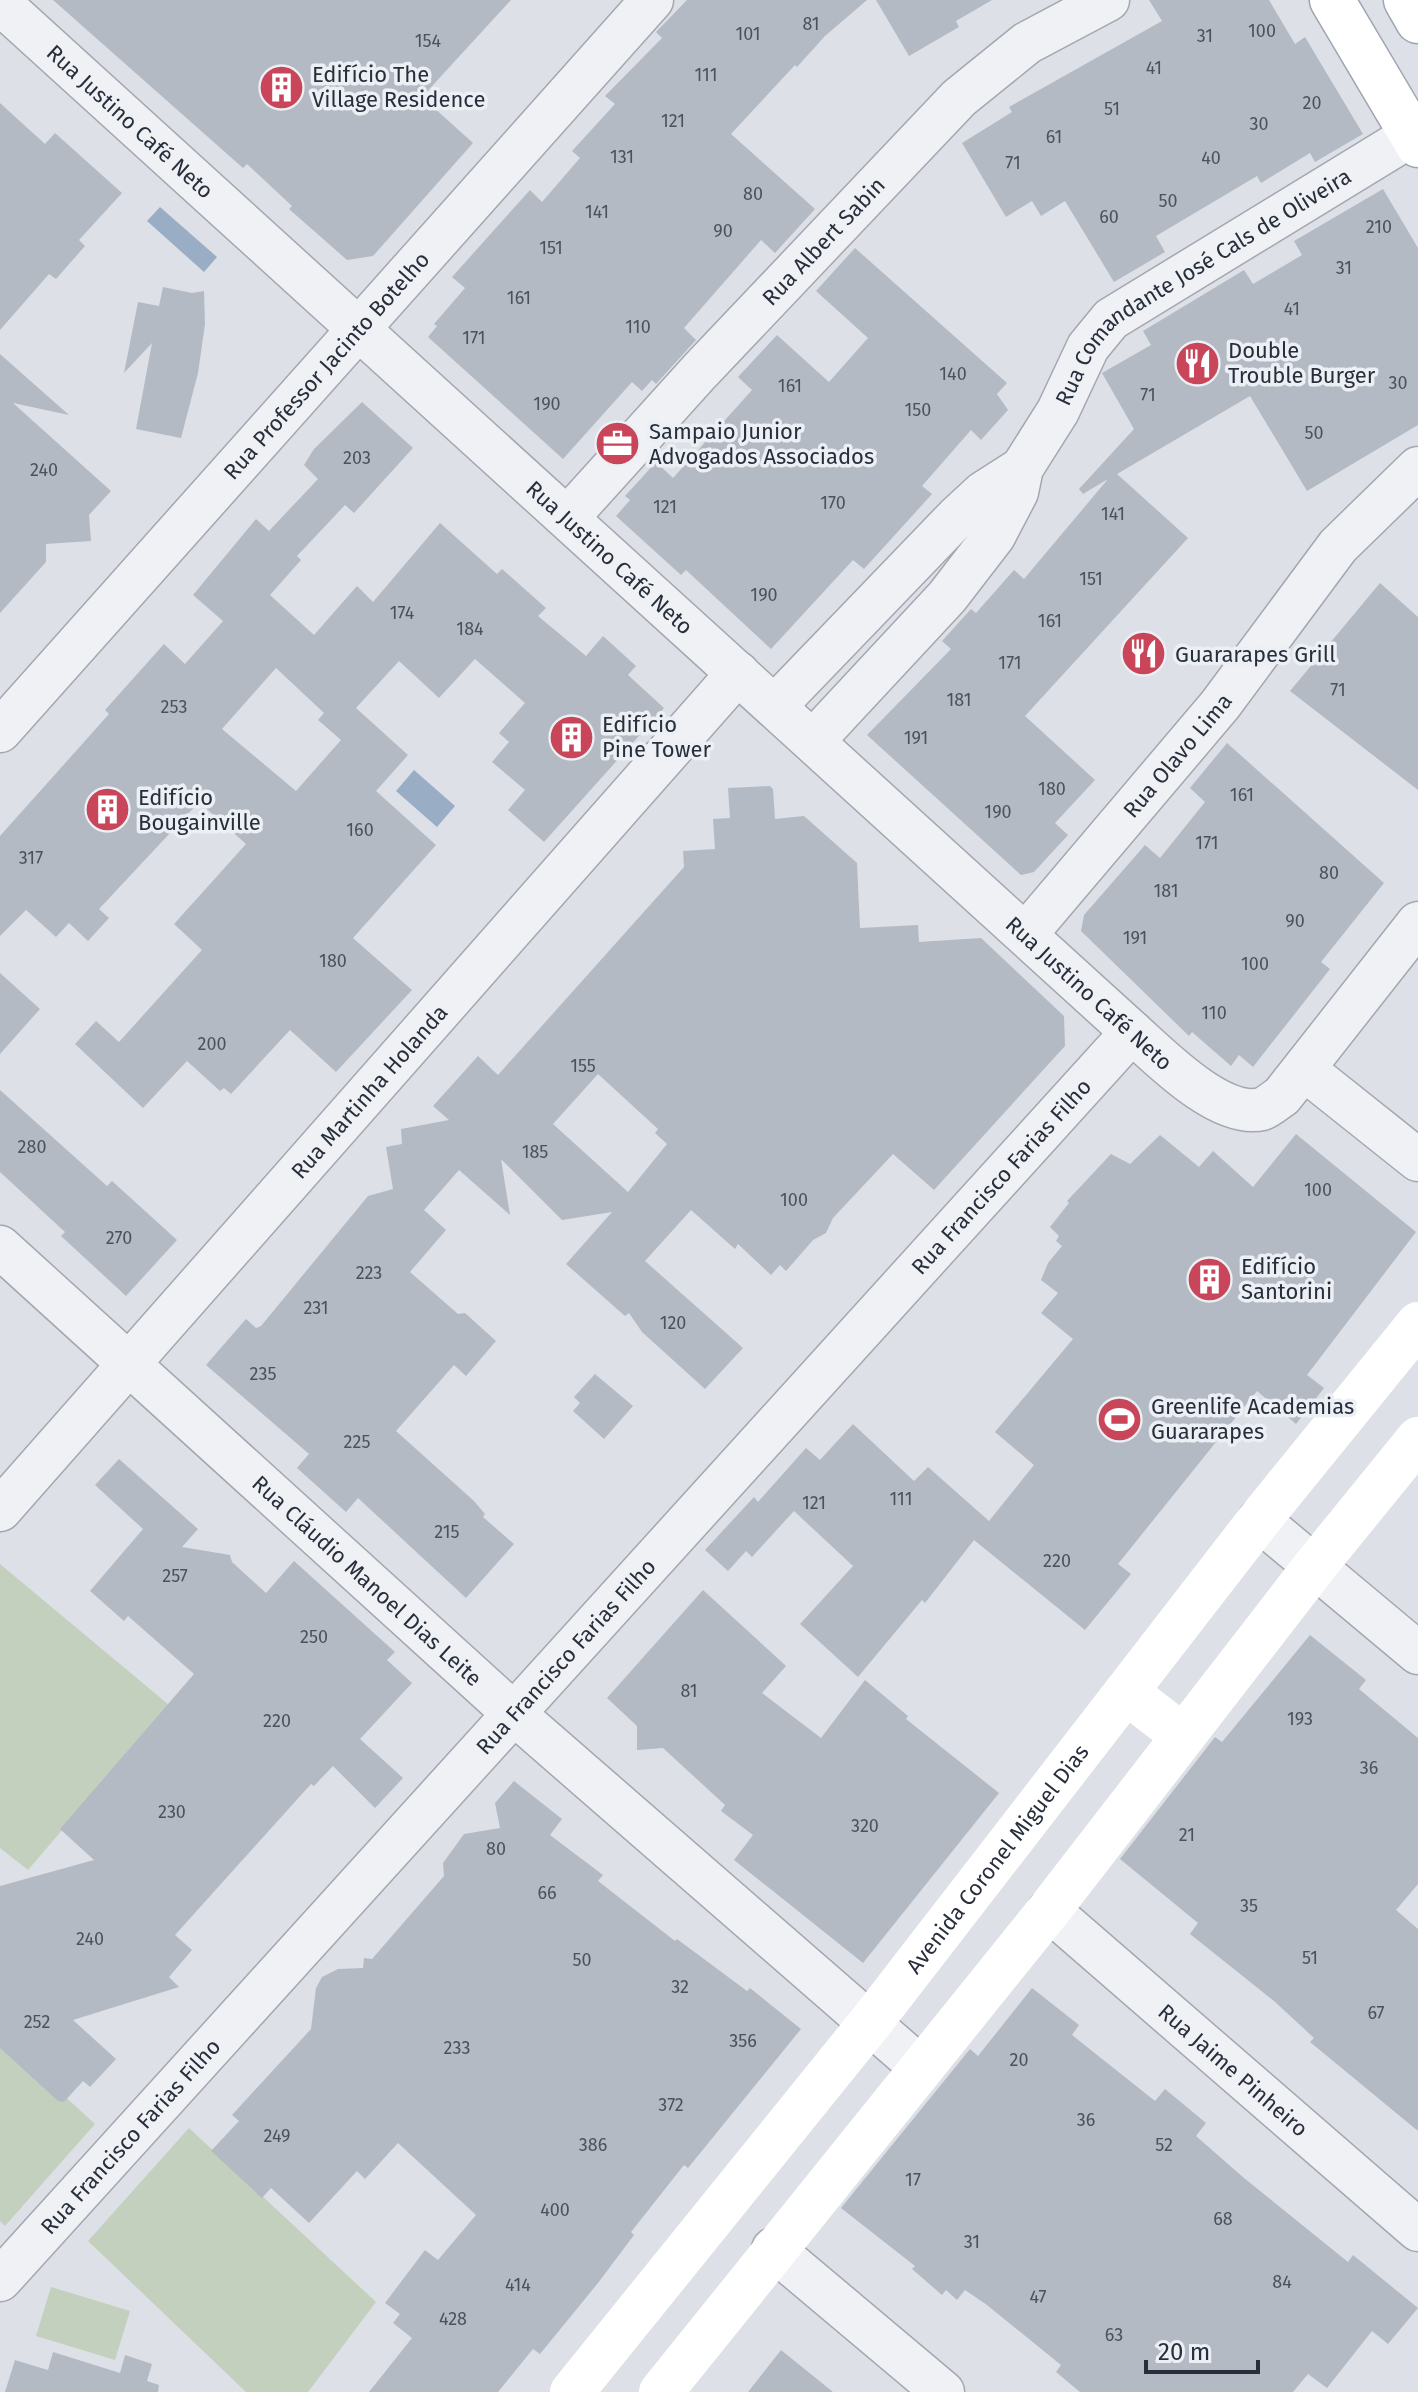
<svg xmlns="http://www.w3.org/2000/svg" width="1418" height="2392" viewBox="0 0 1418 2392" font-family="'Fira Sans',sans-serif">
<rect width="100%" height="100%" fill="#dde0e6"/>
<path fill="#c3d0be" d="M0 1564 169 1705 28 1870 0 1848Z
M0 2037 95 2124 5 2226 0 2221Z
M189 2128 376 2302 308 2392H246L88 2241Z
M51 2287 130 2311 115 2360 36 2336Z"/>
<path fill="#99aec5" d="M160 207 217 257 204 272 147 221Z
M414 770 455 806 437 827 396 791Z"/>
<path fill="#b4bac3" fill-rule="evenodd" d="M53 0H511L422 97 473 143 373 256 347 260 289 209 292 206 247 164 243 168Z
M687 0H867L825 36 797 67 795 65 731 134 815 209 775 253 761 240 684 328 696 340 656 384 652 380 642 391 632 382 563 459 428 337 437 326 434 324 465 288 452 277 530 190 542 202 580 158 572 151 615 104 605 96 662 38 656 32Z
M876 0H992L956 21 959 27 909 56Z
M1149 0H1269L1295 44 1305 37 1363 134 1315 162 1310 153 1261 183 1257 176 1156 236 1165 252 1114 282 1065 201 1041 216 1032 201 1006 217 962 143 1012 112 1009 107 1162 21Z
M0 103 45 144 55 133 122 193 79 240 85 246 56 279 49 274 0 330Z
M1383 189 1418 248V425L1307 491 1250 396 1117 474 1188 538 1025 716 1095 780 1055 823 1068 835 1034 872 1021 875 867 735 951 649 942 641 971 609 976 613 1014 570 1024 579 1108 479 1083 494 1079 489 1134 429 1102 373 1151 345 1143 331 1244 270 1253 284 1302 255 1294 241Z
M855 248 1007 383 997 394 1008 410 981 440 971 430 922 486 932 494 864 569 853 560 771 649 686 570 681 575 616 516 630 500 625 496 656 462 673 478 752 390 738 377 777 335 829 382 868 338 816 291Z
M163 287 192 293 204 291 205 324 198 373 181 438 136 429 152 343 124 373 138 302 159 306Z
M0 354 69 415 13 403 111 491 89 515 91 541 46 544V562L0 613Z
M362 402 413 448 354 513 345 505 297 556 301 560 270 595 314 635 357 586 373 602 440 523 497 574 502 569 546 608 538 616 586 656 603 636 636 666 628 675 664 708 544 842 508 810 525 790 492 762 509 742 499 733 525 703 475 659 439 698 399 661 356 708 408 755 376 791 436 845 353 938 412 990 336 1072 290 1030 231 1094 224 1088 220 1091 187 1061 143 1108 75 1044 96 1021 119 1042 202 950 174 924 246 844 199 802 99 909 109 918 88 941 69 923 56 937 26 910 0 936V836L109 714 105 710 164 644 185 664 223 621 193 595 256 519 269 531 318 479 304 465 314 449ZM276 668 324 713 318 720 341 740 296 791 222 729Z
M1380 583 1418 617V790L1290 691Z
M1227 743 1384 883 1321 962 1330 969 1253 1067 1239 1055 1231 1066 1192 1032 1189 1036 1081 931 1084 915 1145 845 1160 858 1205 802 1190 788Z
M770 786 773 789 775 819 804 816 857 863 860 928 918 925 919 942 981 938 1064 1016 1065 1046 934 1190 893 1154 833 1218 826 1233 813 1240 786 1271 780 1265 771 1275 738 1244 735 1249 691 1210 645 1261 743 1348 705 1389 642 1332 629 1313 625 1316 566 1264 612 1212 562 1220 501 1159 510 1215 459 1170 424 1210 446 1230 410 1272 458 1314 465 1313 496 1341 466 1376 454 1365 396 1431 474 1501 485 1514 483 1517 514 1544 466 1598 358 1498 346 1512 297 1468 309 1454 206 1365 246 1319 256 1328 261 1326 368 1196 393 1189 386 1147 402 1144 401 1129 449 1120 433 1106 478 1056 498 1075 684 867 683 851 715 849 713 819 730 818 728 788ZM598 1074 658 1129 655 1133 667 1144 628 1192 553 1124Z
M0 973 40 1009 0 1054Z
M0 1090 107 1186 112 1181 177 1240 126 1296 61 1236 65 1232 0 1172Z
M1296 1134 1416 1232 1307 1375 1324 1388 1296 1424 1257 1391 1118 1564 1131 1574 1085 1630 974 1540 925 1603 922 1600 858 1677 800 1624 853 1566 794 1511 752 1557 746 1551 728 1571 705 1550 754 1497 758 1502 806 1448 820 1460 853 1424 914 1481 928 1467 989 1521 1034 1465 995 1432 1073 1339 1041 1313 1058 1293 1041 1280 1048 1263 1062 1246 1056 1241 1059 1236 1050 1227 1069 1203 1067 1201 1111 1154 1130 1164 1160 1135 1199 1167 1213 1151 1253 1187Z
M595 1374 633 1406 604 1439 573 1411 580 1403 574 1397Z
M119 1459 198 1529 182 1547 230 1555 232 1562 266 1593 294 1561 395 1652 387 1660 412 1683 360 1739 403 1778 375 1808 333 1766 314 1786 311 1784 175 1935 192 1950 169 1977 179 1987 73 2020 116 2059 90 2087 83 2081 64 2102 58 2101 0 2048V1886L94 1860 60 1829 194 1674 128 1616 124 1621 90 1591 143 1529 95 1485Z
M703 1590 786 1666 762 1693 821 1738 865 1680 908 1716 906 1719 999 1793 863 1963 734 1860 753 1835 721 1811 725 1805 663 1748 637 1750V1726L607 1698Z
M1310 1635 1366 1680 1359 1689 1418 1738V1884L1396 1910 1418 1929V2131L1310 2042 1314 2038 1274 2001 1190 1934 1198 1923 1120 1859 1215 1737 1222 1742Z
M514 1781 562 1819 550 1835 603 1875 598 1881 675 1941 677 1939 747 1991 750 1988 801 2029 688 2168 684 2165 631 2232 634 2235 598 2283 540 2354 533 2349 498 2392H369L412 2338 393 2323 400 2314 385 2303 425 2250 438 2260 476 2215 398 2143 365 2179 357 2171 309 2223 271 2188 262 2198 211 2151 239 2121 232 2115 311 2029 316 1988 322 1977 338 1969 363 1968 364 1958 372 1959 444 1876 443 1863 464 1834 500 1828 495 1803Z
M1032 1988 1079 2025 1072 2035 1155 2101 1165 2089 1206 2123 1196 2136 1244 2178 1348 2262 1353 2255 1418 2308 1388 2344 1372 2331 1327 2388 1308 2374 1293 2392H1080L1056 2372 1061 2365 987 2305 965 2290 957 2300 946 2290 942 2295 912 2269 915 2266 841 2208 970 2049 978 2056Z
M781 2350 833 2392H748Z
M53 2352 120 2373 125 2355 152 2364 147 2381 159 2385 158 2392H5L15 2360 48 2370Z"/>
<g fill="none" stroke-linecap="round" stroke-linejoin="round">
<defs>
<g id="street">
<path id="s1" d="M0 3 1132 1032C1160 1057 1220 1119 1262 1109 1268 1107 1276 1100 1282 1096L1418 923"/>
<path id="s2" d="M568 517 700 371 959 98 1027 43 1108 0"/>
<path d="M775 706 956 518 983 493 1022 468"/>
<path id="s3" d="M0 731 652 0"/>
<path id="s4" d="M813 741 947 597 994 536 1017 492 1022 468 1058 411 1088 347 1111 319 1412 135"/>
<path id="s5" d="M1026 934 1220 705 1338 546 1418 468"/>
<path d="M1305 1070 1418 1160"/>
<path id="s6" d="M0 1247 512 1712 920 2067"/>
<path id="s7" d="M0 1510 738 673"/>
<path d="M1259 1520 1418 1653"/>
<path id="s8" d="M1049 1910 1418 2230"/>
<path d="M773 2249 943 2392"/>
<path id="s9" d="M0 2280 1132 1032"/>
</g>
<path id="primary" d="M1332 0 1418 145
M1406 0 1418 21"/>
</defs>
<use href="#street" stroke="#a3a7b0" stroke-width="45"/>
<use href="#primary" stroke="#9da5b1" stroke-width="47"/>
<use href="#street" stroke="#eff1f5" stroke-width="42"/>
<g stroke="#fff" stroke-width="44">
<path d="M1126 1692 1182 1735"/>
<path id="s10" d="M572 2392 870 2023 1259 1520 1418 1324"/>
<path d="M661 2392 1049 1910 1315 1566 1418 1439"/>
</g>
<use href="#primary" stroke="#fff" stroke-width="44"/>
</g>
<defs>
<symbol id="building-disc" viewBox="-11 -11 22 22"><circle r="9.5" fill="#c8455a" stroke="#eceff4"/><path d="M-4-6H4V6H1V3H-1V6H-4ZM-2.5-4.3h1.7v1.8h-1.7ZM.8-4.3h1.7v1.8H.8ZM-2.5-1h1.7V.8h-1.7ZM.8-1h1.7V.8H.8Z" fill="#fff"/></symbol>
<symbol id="restaurant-disc" viewBox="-11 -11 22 22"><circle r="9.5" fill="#c8455a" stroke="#eceff4"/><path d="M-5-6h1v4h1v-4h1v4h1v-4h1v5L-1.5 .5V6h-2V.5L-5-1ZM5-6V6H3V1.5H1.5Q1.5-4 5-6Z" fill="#fff"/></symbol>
<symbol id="office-disc" viewBox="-11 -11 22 22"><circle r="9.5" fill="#c8455a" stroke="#eceff4"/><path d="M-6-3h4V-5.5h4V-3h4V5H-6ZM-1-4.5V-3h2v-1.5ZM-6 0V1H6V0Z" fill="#fff"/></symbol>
<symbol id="stadium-disc" viewBox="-11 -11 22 22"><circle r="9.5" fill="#c8455a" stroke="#eceff4"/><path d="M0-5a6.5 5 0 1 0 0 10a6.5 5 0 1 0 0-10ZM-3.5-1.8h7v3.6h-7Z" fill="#fff"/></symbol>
</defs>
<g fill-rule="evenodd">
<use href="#building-disc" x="256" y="62" width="51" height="51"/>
<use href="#restaurant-disc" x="1172" y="338" width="51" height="51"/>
<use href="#office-disc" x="592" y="418" width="51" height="51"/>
<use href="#restaurant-disc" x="1118" y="628" width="51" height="51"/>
<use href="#building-disc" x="546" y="712" width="51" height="51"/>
<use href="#building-disc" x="82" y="784" width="51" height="51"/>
<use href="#building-disc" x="1184" y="1254" width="51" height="51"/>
<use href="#stadium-disc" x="1094" y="1394" width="51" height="51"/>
</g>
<g text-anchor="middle" stroke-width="7" stroke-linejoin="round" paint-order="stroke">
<g font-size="18" fill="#4a525e">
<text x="811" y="30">81</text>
<text x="1262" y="37">100</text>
<text x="748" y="40">101</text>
<text x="1205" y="42">31</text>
<text x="428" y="47">154</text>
<text x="1154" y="74">41</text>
<text x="706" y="81">111</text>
<text x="1312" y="109">20</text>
<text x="1112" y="115">51</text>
<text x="673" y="127">121</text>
<text x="1259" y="130">30</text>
<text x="1054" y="143">61</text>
<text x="622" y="163">131</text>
<text x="1211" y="164">40</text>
<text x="1013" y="169">71</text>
<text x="753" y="200">80</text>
<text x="1168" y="207">50</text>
<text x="597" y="218">141</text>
<text x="1109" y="223">60</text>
<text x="1379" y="233">210</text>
<text x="723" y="237">90</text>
<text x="551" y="254">151</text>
<text x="1344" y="274">31</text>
<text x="519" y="304">161</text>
<text x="1292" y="315">41</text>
<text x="638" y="333">110</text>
<text x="474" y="344">171</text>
<text x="953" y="380">140</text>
<text x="1398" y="389">30</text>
<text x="790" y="392">161</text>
<text x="1148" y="401">71</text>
<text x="547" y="410">190</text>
<text x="918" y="416">150</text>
<text x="1314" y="439">50</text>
<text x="357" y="464">203</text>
<text x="44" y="476">240</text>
<text x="833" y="509">170</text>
<text x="665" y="513">121</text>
<text x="1113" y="520">141</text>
<text x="1091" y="585">151</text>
<text x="764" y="601">190</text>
<text x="402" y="619">174</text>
<text x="1050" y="627">161</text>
<text x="470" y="635">184</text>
<text x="1010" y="669">171</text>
<text x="1338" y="696">71</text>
<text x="959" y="706">181</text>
<text x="174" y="713">253</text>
<text x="916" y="744">191</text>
<text x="1052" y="795">180</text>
<text x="1242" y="801">161</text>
<text x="998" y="818">190</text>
<text x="360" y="836">160</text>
<text x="1207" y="849">171</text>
<text x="31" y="864">317</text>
<text x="1329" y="879">80</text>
<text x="1166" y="897">181</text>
<text x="1295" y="927">90</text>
<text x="1135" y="944">191</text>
<text x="333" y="967">180</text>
<text x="1255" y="970">100</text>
<text x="1214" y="1019">110</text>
<text x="212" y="1050">200</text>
<text x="583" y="1072">155</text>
<text x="32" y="1153">280</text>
<text x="535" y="1158">185</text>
<text x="1318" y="1196">100</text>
<text x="794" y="1206">100</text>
<text x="119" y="1244">270</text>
<text x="369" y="1279">223</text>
<text x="316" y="1314">231</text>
<text x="673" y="1329">120</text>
<text x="263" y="1380">235</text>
<text x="357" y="1448">225</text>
<text x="901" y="1505">111</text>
<text x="814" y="1509">121</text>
<text x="447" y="1538">215</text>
<text x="1057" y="1567">220</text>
<text x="175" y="1582">257</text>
<text x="314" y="1643">250</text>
<text x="689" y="1697">81</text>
<text x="1300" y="1725">193</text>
<text x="277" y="1727">220</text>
<text x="1369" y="1774">36</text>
<text x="172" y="1818">230</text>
<text x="865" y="1832">320</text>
<text x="1187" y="1841">21</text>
<text x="496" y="1855">80</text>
<text x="547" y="1899">66</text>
<text x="1249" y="1912">35</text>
<text x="90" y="1945">240</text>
<text x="1310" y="1964">51</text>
<text x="582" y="1966">50</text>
<text x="680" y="1993">32</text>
<text x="1376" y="2019">67</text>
<text x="37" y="2028">252</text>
<text x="743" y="2047">356</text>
<text x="457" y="2054">233</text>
<text x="1019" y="2066">20</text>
<text x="671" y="2111">372</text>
<text x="1086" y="2126">36</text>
<text x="277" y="2142">249</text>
<text x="593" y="2151">386</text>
<text x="1164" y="2151">52</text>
<text x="913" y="2186">17</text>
<text x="555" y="2216">400</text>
<text x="1223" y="2225">68</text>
<text x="972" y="2248">31</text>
<text x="1282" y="2288">84</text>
<text x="518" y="2291">414</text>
<text x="1038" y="2303">47</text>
<text x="453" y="2325">428</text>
<text x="1114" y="2341">63</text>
</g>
<g font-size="22" fill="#272f3c" stroke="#eceff4" text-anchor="start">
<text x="312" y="82">Edifício The<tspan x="312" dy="25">Village Residence</tspan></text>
<text x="1228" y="358">Double<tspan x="1228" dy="25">Trouble Burger</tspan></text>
<text x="649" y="439">Sampaio Junior<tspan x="649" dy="25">Advogados Associados</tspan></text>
<text x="1175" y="662">Guararapes Grill</text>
<text x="602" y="732">Edifício<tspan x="602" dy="25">Pine Tower</tspan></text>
<text x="138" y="805">Edifício<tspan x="138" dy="25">Bougainville</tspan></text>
<text x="1241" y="1274">Edifício<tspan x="1241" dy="25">Santorini</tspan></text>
<text x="1151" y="1414">Greenlife Academias<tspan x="1151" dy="25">Guararapes</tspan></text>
</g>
<g font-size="22" fill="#272f3c" stroke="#eceff4">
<text dy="8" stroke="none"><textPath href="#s1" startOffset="176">Rua Justino Café Neto</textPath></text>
<text dy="8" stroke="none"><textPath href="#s2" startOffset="376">Rua Albert Sabin</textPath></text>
<text dy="8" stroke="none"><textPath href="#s4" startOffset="612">Rua Comandante José Cals de Oliveira</textPath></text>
<text dy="8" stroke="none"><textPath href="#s3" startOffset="490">Rua Professor Jacinto Botelho</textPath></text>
<text dy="8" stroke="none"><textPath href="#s1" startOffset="824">Rua Justino Café Neto</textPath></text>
<text dy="8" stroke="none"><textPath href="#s5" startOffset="234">Rua Olavo Lima</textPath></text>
<text dy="8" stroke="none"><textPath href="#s1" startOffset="1472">Rua Justino Café Neto</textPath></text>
<text dy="8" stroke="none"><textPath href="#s7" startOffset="558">Rua Martinha Holanda</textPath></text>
<text dy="8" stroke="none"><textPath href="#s9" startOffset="1490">Rua Francisco Farias Filho</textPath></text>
<text dy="8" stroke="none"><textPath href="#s6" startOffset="496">Rua Cláudio Manoel Dias Leite</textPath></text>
<text dy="8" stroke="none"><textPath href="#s9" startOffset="842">Rua Francisco Farias Filho</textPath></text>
<text dy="8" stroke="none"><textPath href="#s10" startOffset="682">Avenida Coronel Miguel Dias</textPath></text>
<text dy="8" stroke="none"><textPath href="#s8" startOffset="244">Rua Jaime Pinheiro</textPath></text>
<text dy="8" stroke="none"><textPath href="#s9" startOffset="194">Rua Francisco Farias Filho</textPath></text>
</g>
</g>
<path d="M1146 2360v12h112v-12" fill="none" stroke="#272f3c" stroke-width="4"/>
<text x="1158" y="2360" font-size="24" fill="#272f3c" stroke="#eceff4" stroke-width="6" paint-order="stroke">20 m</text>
</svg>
